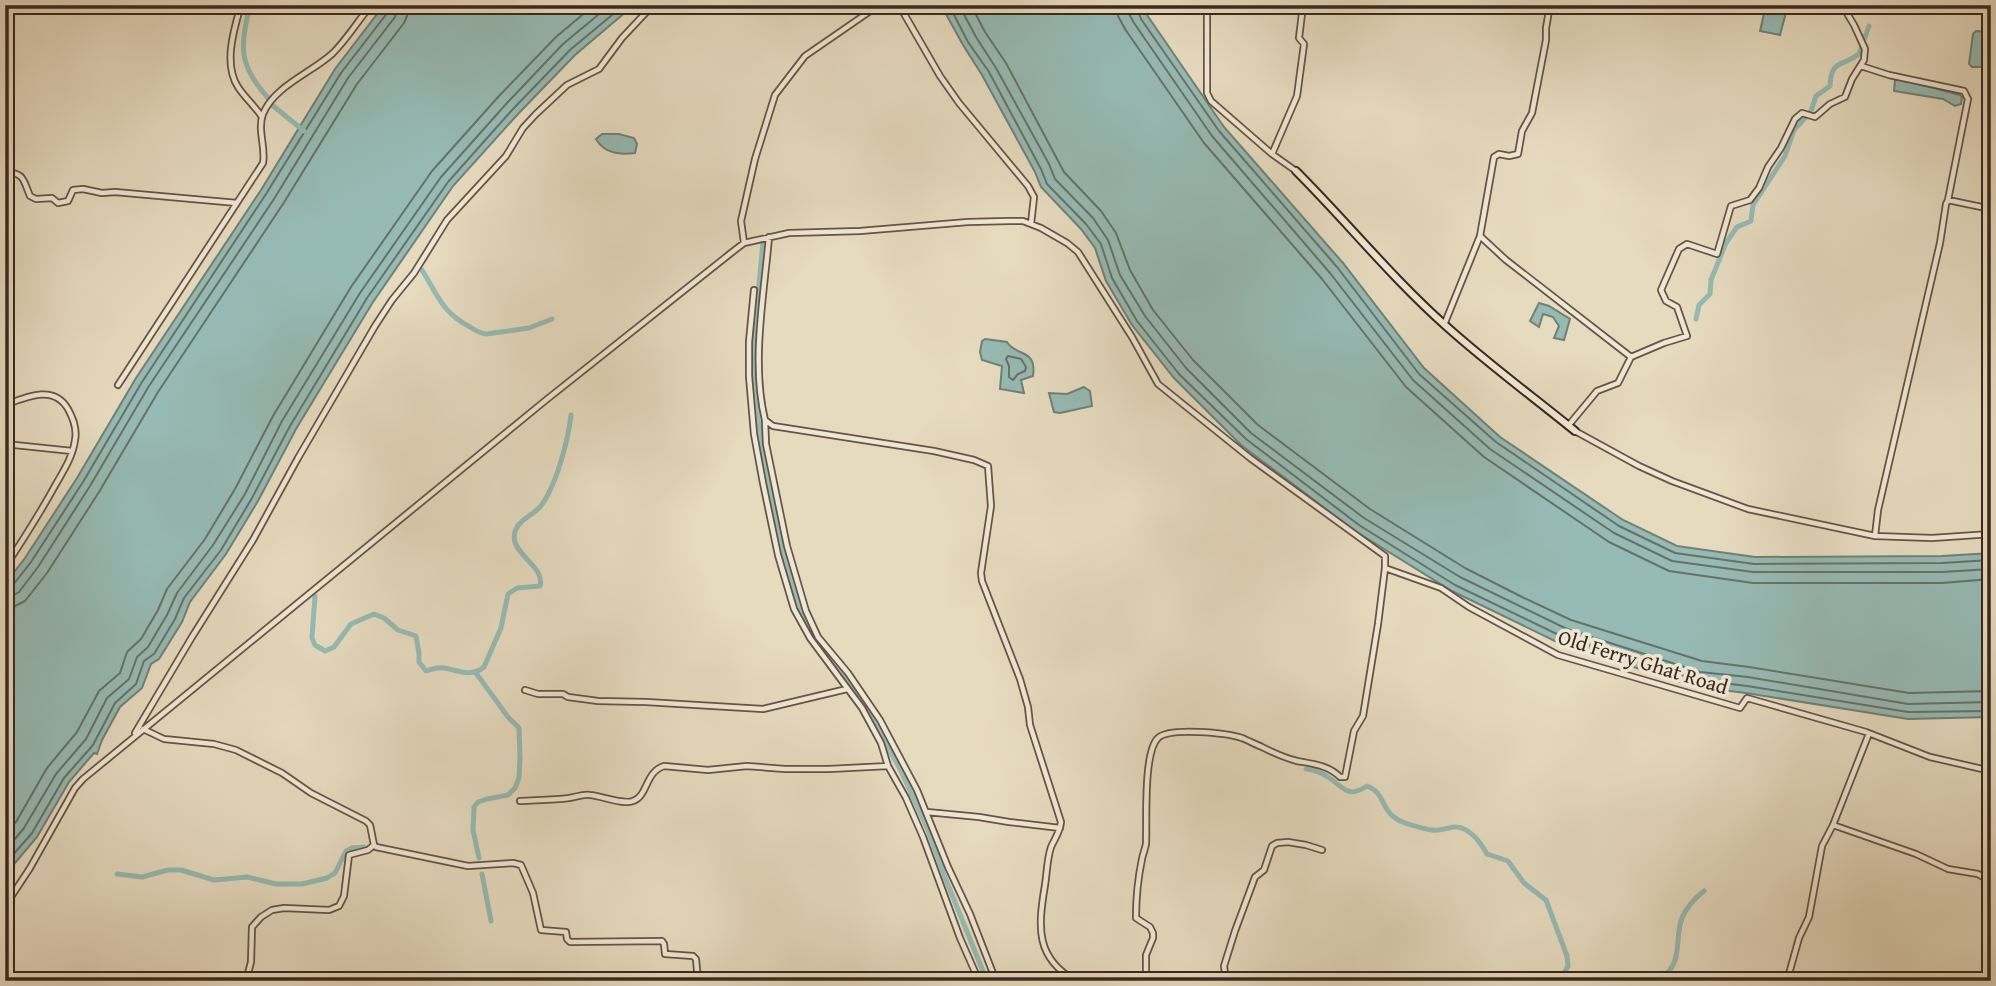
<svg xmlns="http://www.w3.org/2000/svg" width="1996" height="986" viewBox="0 0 1996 986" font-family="'Gentium Book Plus',serif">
<rect width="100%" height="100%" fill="#e6dabf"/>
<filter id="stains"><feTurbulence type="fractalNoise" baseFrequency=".00286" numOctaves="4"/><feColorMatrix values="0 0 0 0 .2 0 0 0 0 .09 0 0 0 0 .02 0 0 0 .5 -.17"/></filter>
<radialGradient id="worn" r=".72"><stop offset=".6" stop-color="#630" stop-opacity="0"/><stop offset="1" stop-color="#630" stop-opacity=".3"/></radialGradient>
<path fill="#96bab4" stroke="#728078" stroke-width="2" d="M384 5H634L575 55 518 114 453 186 373 302 296 429 258 501 226 554 190 602 182 622 159 659 151 664 142 688 120 707 102 740 97 754 94 753 69 782 37 837 5 875V584L25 558 77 478 136 378 261 190 335 69Z
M941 5H1142L1147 15 1224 127 1343 263 1424 368 1500 437 1623 520 1677 546 1755 557 1942 556 1991 553V717L1908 719 1746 693 1697 687 1561 644 1452 591 1355 531 1241 445 1174 378 1132 325 1106 281 1095 248 1081 229 1041 187 1035 172 982 75 963 45Z
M1766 5H1788L1780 35 1760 31Z
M1976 31 1986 32 1988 35V64L1985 67H1972L1969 64 1973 34Z
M1900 79 1960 95 1962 97 1961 104 1955 106 1943 99 1894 91 1895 80Z
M602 134H619L634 138 637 144 635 153C620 155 604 153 596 139Z
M1539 303 1549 306 1570 319 1564 340 1554 338 1559 326 1553 317 1543 314 1539 327 1530 321Z
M985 339 1007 342C1016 357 1037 348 1033 376L1021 380 1024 393 1000 389 1002 366 982 360 980 352 982 341Z
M1084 387 1090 391 1092 406 1060 413 1054 412 1049 393 1067 394Z"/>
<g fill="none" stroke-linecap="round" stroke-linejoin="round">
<path stroke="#687169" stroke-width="2" d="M949 5 968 42 989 72 1041 169 1047 184 1086 224 1101 244 1112 278 1137 321 1179 374 1246 439 1359 525 1455 585 1563 637 1698 680 1747 686 1908 712 1991 711
M959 5 976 37 996 68 1049 164 1055 179 1093 218 1108 240 1120 275 1145 316 1186 368 1251 433 1364 518 1460 577 1567 629 1700 672 1748 677 1908 704 1991 702
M971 5 985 32 1006 63 1064 172 1101 211 1116 233 1130 270 1153 310 1193 360 1258 425 1370 509 1465 568 1522 597 1571 620 1702 661 1749 667 1909 693 1991 691
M1117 5 1118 16 1125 29 1204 143 1322 279 1406 387 1484 457 1609 542 1669 571 1753 583H1942L1991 579
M1128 5V12L1134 23 1212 136 1330 273 1413 380 1490 449 1614 533 1672 561 1753 572H1942L1991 569
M1136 5 1141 19 1219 131 1337 267 1419 374 1496 442 1619 526 1675 553 1754 564 1942 563 1991 560
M1008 356 1021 359 1026 367 1025 371 1018 374 1013 380 1009 377V366L1006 359Z
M5 588 13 585 31 562 83 482 142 382 266 194 341 73 388 12 389 5
M5 597 14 595 19 592 38 567 90 486 149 386 274 199 348 78 395 17 398 5
M5 607 15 606 25 601 47 573 99 492 158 392 283 204 357 84 404 23 407 16 409 5
M5 834 16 822 47 768 77 732 99 691 120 673 127 652 141 639 158 610 167 589 205 539 235 489 273 416 351 287 432 171 499 96 556 37 594 5
M5 851 24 828 56 774 86 739 107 698 129 679 137 657 148 647 167 615 177 593 213 545 245 494 282 421 360 293 441 177 507 103 563 44 610 5
M5 864 32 833 64 778 93 745 115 703 136 684 144 661 154 654 175 619 184 598 221 550 252 498 290 426 367 298 448 182 513 109 570 50 624 5"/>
<path stroke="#96bab4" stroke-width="5" d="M250 5C240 48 238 65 269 99
M272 105 304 131
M763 242 754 338 755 399 764 459 783 552 793 589 810 631 867 710 901 771 928 830 944 875 987 981
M422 270C438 296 442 312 470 327 476 331 480 333 486 334L529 328 552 319
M1696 319 1699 305 1710 294 1711 280 1726 243 1737 227 1751 221 1753 205 1785 156 1794 130 1811 111 1816 96 1830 86C1831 59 1842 67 1859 54L1869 26
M315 596 312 638 315 645 325 651 334 647 351 624 374 614 384 618 398 630 416 636 419 653V662L426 671C432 669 437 667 444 668 458 670 470 678 484 667L501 628 508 594 517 588 540 586C546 565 505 552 516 529 520 519 533 515 540 507 556 487 568 441 571 415
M476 673 508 717 519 728 520 758 519 778 515 788 508 795 487 799 478 802 474 807 473 830 479 858
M1306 769C1314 770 1321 772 1328 777 1344 787 1347 799 1367 786 1388 794 1378 813 1405 823 1414 826 1423 829 1432 830 1440 831 1447 828 1454 827 1469 826 1481 843 1487 854L1508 861 1524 883 1546 900 1567 956 1568 966 1560 981
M117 874 142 877 168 870H181L214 880 247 877 276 884H302L327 878 335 873 346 851 352 848 364 847
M482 874 491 921
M1621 981 1627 976 1667 973C1682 959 1675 936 1682 918 1687 906 1695 898 1704 891"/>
<defs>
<path id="street" d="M241 5C234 29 223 64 238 87 245 98 255 106 262 117
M899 5 940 76 959 103 1028 186 1034 197 1031 224
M1207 5V93L1211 101 1272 154 1296 171
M1861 66 1889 75 1964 91 1968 99 1948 200
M1272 154 1297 96 1304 44 1299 38 1303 5
M5 172C25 173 23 180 30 196L36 199 52 198 58 203 68 201 73 190 83 189 102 193 115 192 237 203
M1480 236 1506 260 1631 357
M769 237C764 295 751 363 765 420L773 426 934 451 974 460 988 466 991 506 981 573 982 581 1020 679 1028 707 1030 725 1061 822C1060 832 1055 838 1051 847 1047 859 1047 873 1045 885 1038 927 1035 958 1076 981
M744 243 741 221 755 159 775 95 805 56 879 5
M754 290 749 342V376L754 434 763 483 778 555 794 609 810 638 862 708 881 743 888 766 906 798 923 837 960 938 979 981
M1444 325 1480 236 1494 157 1499 154 1509 156 1518 154 1522 131 1532 113 1546 40V28L1550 5
M118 385 263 163C266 147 257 130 263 114 274 86 313 72 333 53 347 39 358 21 371 5
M5 405C26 397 54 384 68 409 73 418 77 430 75 440 73 456 64 470 56 484 40 513 23 540 5 567
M765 421 766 444 787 546 806 611 818 637 848 673 880 720 917 790 948 867 970 914 996 981
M1568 426 1597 391 1618 383 1631 357 1664 343 1687 336 1677 307 1666 301 1661 290 1679 249 1687 244 1717 254 1731 206 1750 200 1759 188 1768 167 1781 148 1795 119 1802 113 1815 117 1830 104 1845 97 1852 79 1864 60 1865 49 1854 25 1842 5
M1575 431 1639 466 1672 481 1748 509 1875 536 1932 538 1991 534
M5 444 72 451
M1875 536 1878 510 1940 243 1946 204 1948 200 1991 209
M525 690 538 694H563L568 697 598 701 646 702 763 709 847 689
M143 729 164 739 214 744 236 750 282 773 311 793 366 821 370 825 374 845 376 847 468 866 513 863 521 865 533 893 541 930 566 932 567 939 570 942 662 941 664 944 665 954 693 956 696 959 698 981
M135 733 192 637 253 540 298 458 375 326 392 300 414 273 447 220 506 156 523 128 536 114 567 85 599 69 622 38 653 5
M1868 736 1833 825 1916 854 1948 869 1978 874 1990 881
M520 801C536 800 553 800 569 798 576 797 583 794 590 795 602 796 623 805 633 801 648 796 645 772 664 766L708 770 747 766 785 769H829L888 766
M927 812 979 817 1009 822 1060 828
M5 906 30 868 75 788 83 779 546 400 731 253 744 243 789 233 860 231 968 222 1009 221H1023L1041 228 1067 243 1078 252 1132 337 1158 384 1250 458 1385 556V568L1441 588 1469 607 1558 655 1740 708 1747 698 1866 732 1930 757 1991 771
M246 981 251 962 252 927 261 917 272 910 284 908 329 910 339 906 344 896 349 855 368 850 374 845
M1146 981V955L1153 938V933L1150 927 1136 918C1136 898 1138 878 1142 859 1143 854 1145 849 1146 844 1147 823 1143 752 1158 738 1169 727 1227 733 1242 738 1249 741 1255 744 1262 747 1272 752 1285 758 1297 761 1313 764 1328 765 1340 777H1345L1354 731 1363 716 1378 624 1385 568
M1226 981 1224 966 1235 931 1255 877 1264 870 1272 846 1277 843 1288 842 1306 845 1322 850
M1787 981 1799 938 1809 917 1822 846 1833 825"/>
<path id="secondary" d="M1296 171C1347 222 1392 278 1446 326 1487 363 1532 396 1575 431"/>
</defs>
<use href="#street" stroke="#665446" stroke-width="8"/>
<use href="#secondary" stroke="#3b281e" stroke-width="10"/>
<use href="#street" stroke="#efe7d5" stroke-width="4.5"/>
<use href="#secondary" stroke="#efe7d5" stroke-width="6"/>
</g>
<g text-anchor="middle" stroke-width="7" stroke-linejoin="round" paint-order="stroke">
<g font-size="21" fill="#3b281e" stroke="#efe7d5">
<text transform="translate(1643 662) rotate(17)" y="7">Old Ferry Ghat Road</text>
</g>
</g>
<rect width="1996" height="986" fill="none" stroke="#e6dabf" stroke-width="28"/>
<rect x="7" y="7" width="1982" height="972" fill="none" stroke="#3b281e" stroke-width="3.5"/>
<rect x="14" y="14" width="1968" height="958" fill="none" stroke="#3b281e" stroke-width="2"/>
<rect width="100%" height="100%" filter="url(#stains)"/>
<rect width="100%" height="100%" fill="url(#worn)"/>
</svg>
